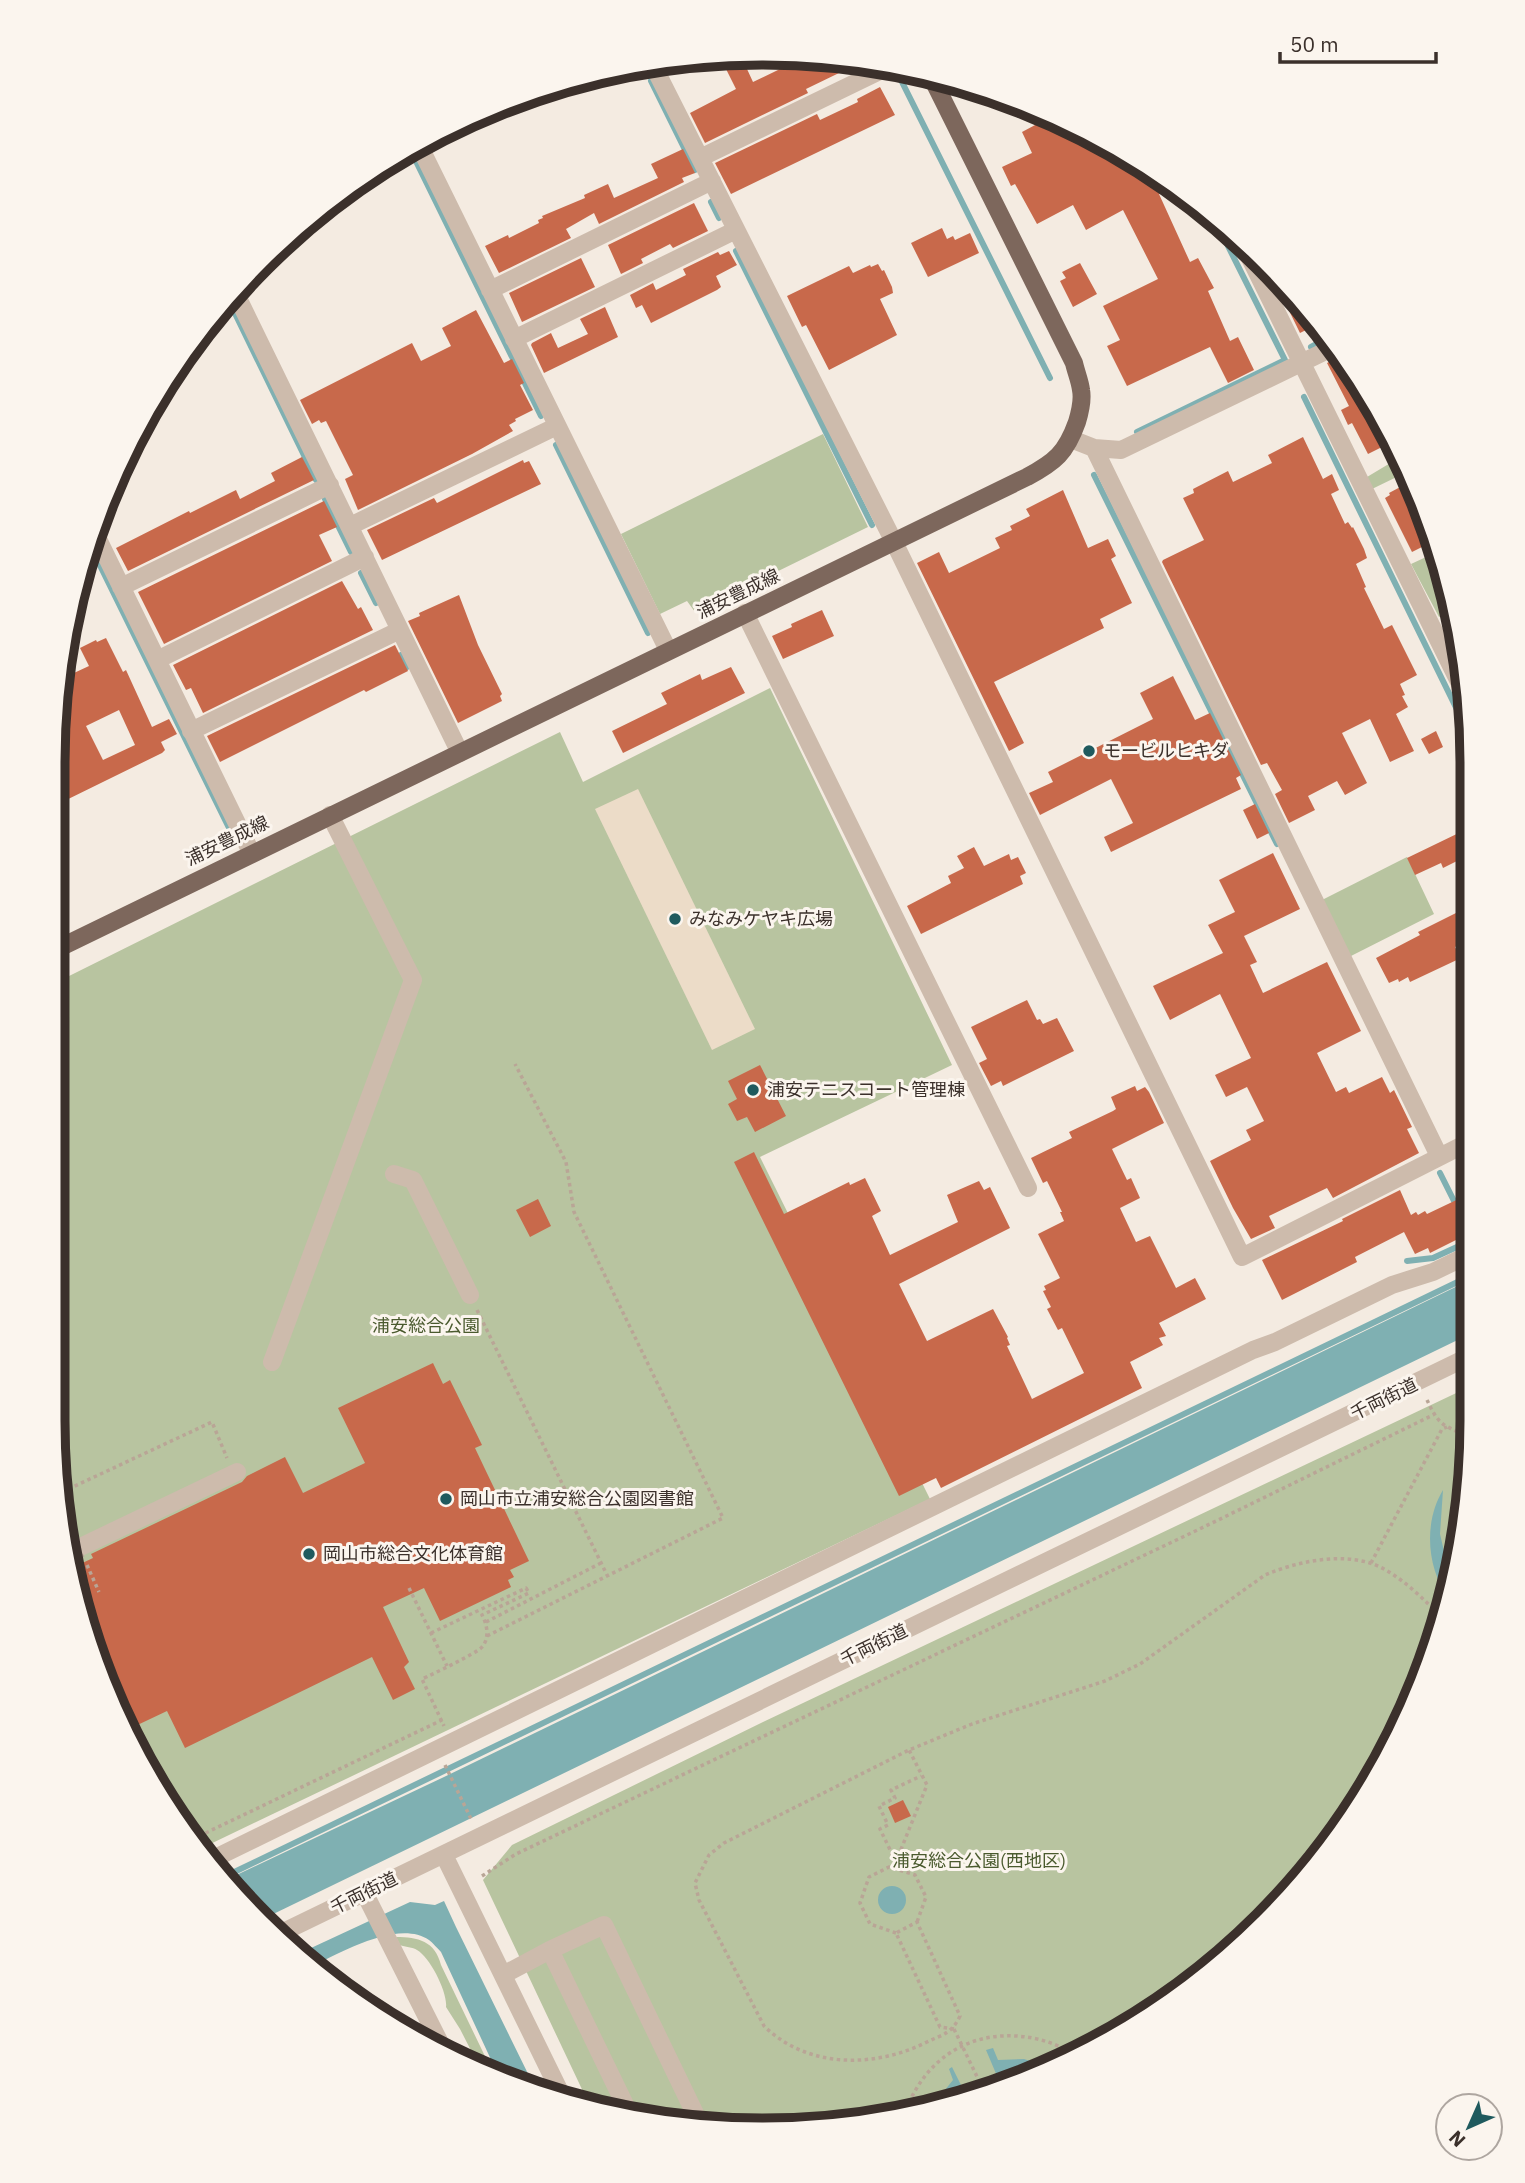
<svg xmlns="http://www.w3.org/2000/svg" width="1525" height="2183" viewBox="0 0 1525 2183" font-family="'IBM Plex Sans','Noto Sans JP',sans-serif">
<rect width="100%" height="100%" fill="#f4ebe1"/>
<path fill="#b8c4a0" d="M823 434 868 527 695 612 687 601 660 614 621 534Z
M1402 456 1409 471 1372 489 1367 477Z
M1439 551 1453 611 1439 617 1411 564Z
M770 688 952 1065 760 1157 930 1499 202 1848 172 1815 107 1693 77 1605 53 1420V984L560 732 583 782Z
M1407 857 1434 914 1349 957 1322 900Z
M1471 1386V1467L1448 1604 1399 1734 1326 1852 1231 1954 1076 2057 901 2117 763 2130 670 2124 588 2102 483 1880 512 1845 763 1722Z
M396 1937C418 1937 435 1941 441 1965L495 2077 482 2072 460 2029 446 2007C448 1993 430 1957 417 1950 413 1947 405 1947 400 1945Z"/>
<path fill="#ecdcc8" d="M638 789 755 1029 712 1050 595 809Z"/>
<path fill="#7fb0b2" d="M1470 1280V1334L263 1919 228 1879 444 1777Z
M1443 1490 1440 1534 1446 1560 1453 1575 1449 1599C1427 1569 1423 1523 1443 1490Z
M878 1900a14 14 0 1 1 28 0a14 14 0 1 1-28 0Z
M444 1901 456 1927 535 2088 500 2079 441 1952C437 1948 433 1943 429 1940 398 1919 340 1953 311 1967L296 1955 410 1902 435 1905Z
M993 2048 998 2060 1024 2059 1049 2067 1021 2076 1018 2075 1000 2083 986 2050Z
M952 2067 966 2095 932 2106 953 2080 949 2069Z"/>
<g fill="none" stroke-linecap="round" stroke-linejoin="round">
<path stroke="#7fb0b2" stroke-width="6" d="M895 68 1050 378
M651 81 695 170
M409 147 541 416
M711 202 719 218
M736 251 872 525
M228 299 316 480
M1311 347 1326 339
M1304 397 1467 730
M1137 432 1285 360 1214 218
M556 445 648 633
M1094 475 1277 844
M325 499 351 552
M88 541 233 836
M361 573 376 603
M401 655 407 667
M1440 1173 1457 1207
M1407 1261 1433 1258 1470 1241
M226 1876 1470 1276"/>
</g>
<path fill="#c8694b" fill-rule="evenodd" d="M811 54 856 62 837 70 839 73 806 89 808 93 705 143 690 113 736 89 720 57 741 56 753 82Z
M880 87 895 115 731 194 715 163 817 114 820 120 858 102 857 99Z
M1052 116 1076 126 1158 177 1166 191 1159 194 1190 262 1198 258 1214 288 1208 291 1230 341 1238 337 1254 370 1228 383 1210 347 1127 386 1107 346 1120 340 1103 306 1158 279 1123 210 1086 230 1073 205 1037 224 1015 184 1011 186 1002 167 1032 153 1022 132Z
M683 149 695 173 682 178 684 182 599 224 594 213 566 229 571 238 499 273 485 246 508 235 509 238 539 223 538 220 543 218 542 216 585 198 584 195 608 184 614 198 658 178 651 164Z
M694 203 708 231 673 248 670 244 641 259 643 263 621 274 608 245Z
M942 228 947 239 953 236 955 240 970 233 979 253 928 277 911 243Z
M729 251 737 265 716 276 721 287 717 290 651 323 642 305 636 308 630 295 653 283 656 290 686 275 683 269 718 252 720 255Z
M581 258 595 287 522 322 509 293Z
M1080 263 1097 294 1073 307 1060 281 1066 278 1062 272Z
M878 264 882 271 884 270 892 287 893 293 880 299 897 335 829 370 806 325 802 327 787 296 849 266 853 273 870 265 871 267Z
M1279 278 1296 294 1316 325 1300 333 1274 280Z
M605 307 618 337 544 373 531 345 532 343 551 333 558 348 588 334 580 319Z
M476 310 504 363 512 359 524 383 520 385 533 410 515 419 516 421 509 425 513 431 472 454 358 510 345 479 353 475 326 421 321 423 319 420 312 424 300 400 412 343 421 361 451 346 442 328Z
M1338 357 1394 441 1368 454 1352 423 1348 425 1341 410 1349 406 1327 363Z
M1303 437 1323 479 1332 474 1339 490 1331 494 1345 524 1348 522 1352 528 1353 527 1364 549 1367 558 1356 564 1366 587 1364 588 1384 629 1392 625 1417 675 1400 684 1405 695 1402 696 1408 707 1396 714 1414 751 1390 762 1370 719 1342 733 1367 783 1345 795 1337 781 1308 796 1315 810 1289 823 1275 794 1282 790 1267 763 1261 765 1162 562 1163 560 1204 540 1183 498 1194 493 1193 489 1228 471 1233 482 1272 463 1268 455Z
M302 457 314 480 128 571 116 548 189 511 190 513 236 490 240 499 275 481 271 473Z
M523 460 524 463 529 461 541 484 382 560 367 530 434 498 437 503Z
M1404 485 1406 489 1410 487 1427 523 1424 525 1432 542 1412 552 1385 498 1390 495 1389 493Z
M1063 490 1088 548 1108 539 1116 556 1111 559 1132 603 1100 619 1104 628 994 682 1024 743 1009 751 917 563 939 552 949 573 1000 548 995 538 1012 530 1010 526 1030 516 1026 509Z
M324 501 337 527 319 535 332 561 164 644 138 592Z
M342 581 358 609 361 607 373 630 203 713 191 688 186 690 173 665Z
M459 595 478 645 502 694 500 696 502 701 458 723 408 621 420 616 419 613Z
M822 610 834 636 783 659 772 636 792 627 791 624Z
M106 638 123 672 126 670 152 727 169 719 177 734 161 742 165 750 162 753 52 807V762L61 679 89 666 80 648 96 640 97 642ZM119 710 135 745 103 760 86 726Z
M395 645 408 671 366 692 364 690 220 762 207 736Z
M731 667 745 693 623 753 612 731 667 704 661 693 700 674 702 680Z
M1173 676 1195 720 1210 713 1241 775 1236 778 1241 789 1111 852 1104 837 1133 823 1111 779 1040 815 1029 793 1053 782 1048 772 1153 719 1140 693Z
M1436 731 1443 747 1429 754 1421 739Z
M1255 804 1269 833 1257 839 1243 810Z
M1467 829V856L1443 868 1441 863 1415 875 1407 858Z
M974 847 984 866 1009 854 1011 860 1018 857 1026 873 1020 876 1023 884 921 934 907 906 951 883 948 876 964 868 957 856Z
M1273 853 1300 909 1244 936 1257 962 1250 965 1263 993 1327 962 1361 1031 1317 1053 1336 1092 1346 1087 1349 1093 1382 1077 1390 1093 1394 1090 1412 1127 1407 1129 1419 1153 1333 1198 1327 1188 1269 1216 1275 1228 1251 1239 1233 1208 1210 1161 1251 1140 1246 1130 1264 1121 1247 1087 1226 1097 1215 1075 1251 1058 1220 994 1170 1020 1153 986 1223 953 1208 925 1235 912 1219 880Z
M1468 907V928L1459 933 1464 942 1455 947 1461 958 1410 982 1408 977 1399 982 1398 979 1389 983 1376 958 1420 935 1418 932Z
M1027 1000 1037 1020 1040 1019 1043 1024 1057 1018 1074 1051 1003 1086 1001 1081 991 1086 979 1063 987 1059 971 1027Z
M760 1065 786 1116 755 1132 747 1117 737 1121 728 1104 737 1099 728 1081Z
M1135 1086 1137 1091 1145 1087 1149 1092 1164 1123 1112 1149 1127 1180 1131 1178 1140 1198 1120 1208 1136 1242 1150 1236 1176 1288 1195 1278 1206 1299 1159 1323 1166 1336 1159 1338 1163 1345 1130 1362 1142 1388 941 1488 936 1478 899 1496 734 1162 754 1152 784 1214 849 1182 850 1185 865 1178 881 1211 872 1216 890 1255 958 1222 947 1195 979 1181 984 1190 990 1187 1010 1228 899 1284 927 1341 993 1309 1008 1337 1007 1338 1010 1345 1007 1346 1032 1399 1084 1373 1062 1328 1058 1330 1047 1309 1051 1307 1043 1291 1046 1290 1044 1286 1060 1278 1038 1234 1064 1221 1060 1212H1062L1047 1181 1043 1183 1031 1158 1072 1138 1069 1132 1113 1111 1116 1109 1111 1097Z
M1400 1190 1411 1215 1416 1212 1418 1215 1425 1211 1427 1214 1469 1194 1470 1233 1430 1253 1428 1248 1415 1254 1404 1232 1355 1257 1357 1262 1282 1300 1262 1260 1343 1221 1342 1219Z
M538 1199 551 1226 530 1237 516 1210Z
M433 1363 443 1384 450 1380 482 1445 475 1448 484 1467 529 1561 510 1570 514 1577 508 1580 511 1587 440 1621 424 1588 383 1607 409 1662 404 1667 415 1689 393 1700 372 1657 185 1748 167 1711 129 1729 119 1707 128 1703 90 1625 85 1627 77 1605 76 1602 88 1596 74 1567 93 1558 91 1554 242 1482 247 1476 285 1457 303 1493 365 1463 338 1408Z
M903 1800 911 1816 895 1823 888 1807Z"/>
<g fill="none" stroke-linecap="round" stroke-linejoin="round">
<path stroke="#b9a596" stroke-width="3.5" stroke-dasharray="3.5 3.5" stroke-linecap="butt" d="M477 1310 607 1575
M1427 1400C1432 1410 1437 1422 1448 1427 1456 1432 1462 1432 1467 1440L1469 1477
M62 1492 212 1422 227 1458
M1371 1563 1442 1429 1447 1427
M87 1565 99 1592
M409 1588 447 1666
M486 1622 601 1563
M431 1633 526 1588 529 1593 482 1615C487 1624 490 1638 482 1647 477 1653 433 1674 422 1679L444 1726
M487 1636 723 1518 574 1212 566 1162 515 1064
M445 1765 472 1821
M193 1839 442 1720
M896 1862 880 1829 888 1825 879 1806 895 1798 891 1790 921 1776
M893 1869 927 1785 909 1750
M482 1876 516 1854 1210 1524 1433 1415
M896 1933 870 1924 860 1903 869 1877 889 1867 915 1875 926 1897 917 1922
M954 2029 940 2027 896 1933 917 1922 960 2016C952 2033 944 2034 927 2042 875 2068 808 2069 764 2026L699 1900 695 1883 709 1855 724 1843 909 1750 972 1724 1105 1681 1140 1664 1265 1575C1296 1562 1336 1553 1370 1563 1396 1571 1425 1600 1443 1619
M954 2029 983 2089
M904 2116C922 2061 968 2029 1026 2037 1043 2039 1063 2046 1077 2057"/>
<path stroke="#cdbbac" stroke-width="18" d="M652 63 894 542 1242 1257 1469 1142
M418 143 668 650
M700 158 888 67
M1244 246 1467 698
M490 290 712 181
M235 292 460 753
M514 339 736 230
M1071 439 1094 448 1121 450 1332 348
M1094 448 1439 1156
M350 526 557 426
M93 529 251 852
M121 587 330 485
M745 613 1028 1188
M157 660 365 557
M191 731 400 630
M394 1174 413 1180 470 1295
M272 1362 413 980 330 815
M70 1552 237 1472
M444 1855 562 2096
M211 1860 1253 1350 1275 1342 1392 1285 1433 1272 1470 1254
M364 1892 444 2051
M277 1935 1470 1356
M503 1975 550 1950
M629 2113 550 1950 604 1925 701 2126"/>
<path stroke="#7d675c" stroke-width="18" d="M53 951 1027 477C1055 462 1066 453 1077 422 1080 412 1083 400 1081 390 1080 381 1076 372 1074 363L930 74"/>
<path stroke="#b9a596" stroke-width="3.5" stroke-dasharray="3.5 3.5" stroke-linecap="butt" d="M66 1523 84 1560"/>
</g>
<g fill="#1f5a5e" stroke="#fbf5ee" stroke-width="2.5">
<circle cx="1089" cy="751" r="7"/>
<circle cx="675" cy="919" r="7"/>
<circle cx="753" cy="1090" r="7"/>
<circle cx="446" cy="1499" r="7"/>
<circle cx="309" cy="1554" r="7"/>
</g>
<g text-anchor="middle" stroke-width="6" stroke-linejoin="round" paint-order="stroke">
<g font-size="18" fill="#3b302b" stroke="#fbf5ee">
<text transform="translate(738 594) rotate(-26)" y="6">浦安豊成線</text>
<text transform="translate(227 841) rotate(-26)" y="6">浦安豊成線</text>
<text transform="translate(1384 1399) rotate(-26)" y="6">千両街道</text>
<text transform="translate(874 1645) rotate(-26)" y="6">千両街道</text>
<text transform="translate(364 1893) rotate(-26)" y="6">千両街道</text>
</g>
<g font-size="18" fill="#3b302b" stroke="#fbf5ee" text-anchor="start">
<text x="1103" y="757">モービルヒキダ</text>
<text x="689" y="925">みなみケヤキ広場</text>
<text x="767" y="1096">浦安テニスコート管理棟</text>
<text x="460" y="1505">岡山市立浦安総合公園図書館</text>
<text x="323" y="1560">岡山市総合文化体育館</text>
</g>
<g font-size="18" fill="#4a5a2e" stroke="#fbf5ee">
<text x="426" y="1332">浦安総合公園</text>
<text x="979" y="1867">浦安総合公園(西地区)</text>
</g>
</g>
<path d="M0 0H1525V2183H0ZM762 65H763A697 697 0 0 1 1460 762V1421A697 697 0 0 1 763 2118H762A697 697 0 0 1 65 1421V762A697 697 0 0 1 762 65Z" fill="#fbf5ee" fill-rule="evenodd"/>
<path fill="none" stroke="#3b302b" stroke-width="9" d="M762 65H763A697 697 0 0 1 1460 762V1421A697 697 0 0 1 763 2118H762A697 697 0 0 1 65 1421V762A697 697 0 0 1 762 65Z"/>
<g transform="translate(1469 2127) rotate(225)"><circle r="33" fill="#fbf5ee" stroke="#aea6a0" stroke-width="2"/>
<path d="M0-5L12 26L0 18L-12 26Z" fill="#1f5a5e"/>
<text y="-10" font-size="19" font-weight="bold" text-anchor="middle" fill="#3b302b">N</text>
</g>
<path d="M1280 52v10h156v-10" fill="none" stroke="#3b302b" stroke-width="3.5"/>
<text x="1290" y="52" font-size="21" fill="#3b302b" stroke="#fbf5ee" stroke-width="5" paint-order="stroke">50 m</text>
</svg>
